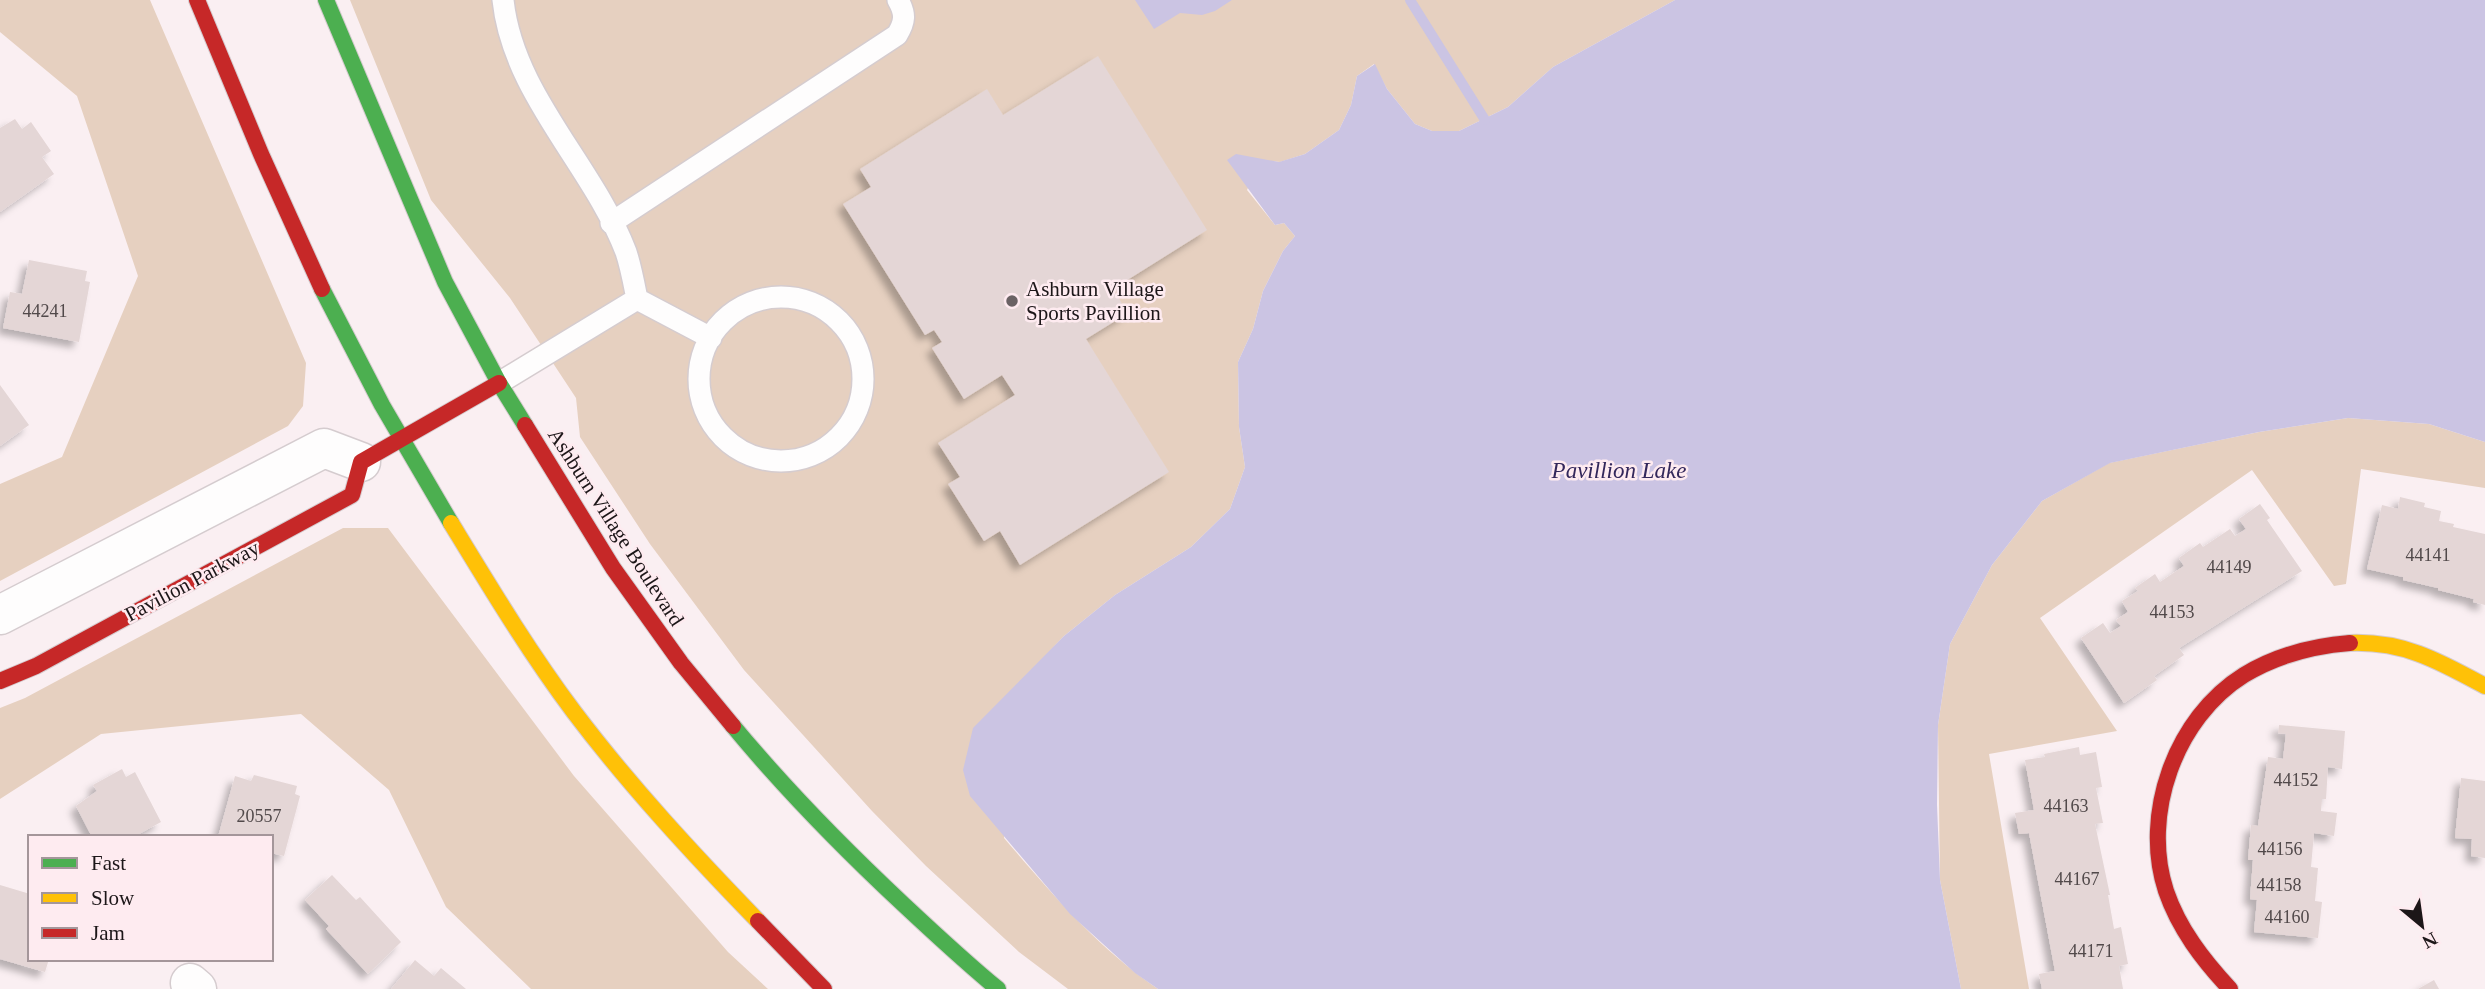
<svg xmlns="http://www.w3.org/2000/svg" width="2485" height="989" viewBox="0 0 2485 989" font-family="Georgia,serif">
<defs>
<filter id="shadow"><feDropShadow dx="-6" dy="6" stdDeviation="3.5" flood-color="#0004"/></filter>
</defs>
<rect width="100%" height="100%" fill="#faeff2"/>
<path fill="#e6d0c0" d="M0 0H150L306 363 303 406 288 426 0 581V484L62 457 138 276 77 96 0 32Z
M350 0H1675L1553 67 1508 107 1459 131H1432L1415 124 1387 89 1374 64 1357 76 1351 105 1339 130 1305 154 1280 162 1261 160 1247 190 1275 225 1284 223 1295 236 1283 251 1263 291 1253 329 1238 362 1239 427 1245 467 1230 509 1191 547 1115 595 1064 636 1028 674 1004 838C1051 893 1098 948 1158 989H1068L1019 952 926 866 872 811 744 670 650 544 580 437 576 398 510 298 431 200Z
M2348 418 2429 424 2485 442V488L2361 469 2346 584 2334 586 2252 470 2040 618 2117 731 1989 754 2029 989H1961L1940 880 1938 725 1950 644 1992 565 2042 501 2109 463 2259 432Z
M343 528H388L574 776 728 952 768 989H531L446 907 389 790 301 714 101 734 0 799V708L25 698Z"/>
<path fill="#cbc4e3" d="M1135 0H1232L1215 11 1202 15 1180 13 1154 29Z
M1675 0H2485V442L2429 424 2348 418 2259 432 2110 463 2042 501 1992 565 1950 644 1938 725 1937 805 1940 880 1961 989H1158L1135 973 1070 914 970 796 963 770 973 728 1064 636 1115 595 1191 547 1230 509 1245 467 1239 427 1238 362 1253 329 1263 291 1283 251 1295 236 1284 223 1275 225 1227 160 1236 154 1279 162 1305 154 1339 130 1351 105 1357 76 1375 64 1387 89 1415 124 1432 131H1459L1508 107 1553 67Z"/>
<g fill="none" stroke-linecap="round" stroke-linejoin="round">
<path stroke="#cbc4e3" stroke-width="10" d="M1410 0 1485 120"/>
</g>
<path fill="#e4d6d6" filter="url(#shadow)" d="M1098 56 1207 230 1113 289 1128 313 1086 339 1169 472 1020 565 1000 531 984 541 948 484 960 477 938 443 1015 395 1002 375 964 399 932 348 942 342 934 330 925 335 843 204 871 187 860 169 987 89 1003 115Z
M15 119 22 129 31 122 51 151 42 157 54 174 0 212V128Z
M29 260 87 271 85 281 90 282 79 342 3 328 10 292 22 294Z
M0 385 29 425 0 446Z
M2400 497 2425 503 2424 507 2441 511 2439 521 2454 524 2453 527 2485 534V605L2473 602 2474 599 2438 590V588L2403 580V577L2367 569 2382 505 2398 509Z
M2260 504 2270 518 2267 520 2302 571 2179 648 2184 655 2154 676 2157 680 2124 703 2081 638 2103 623 2110 633 2121 626 2116 620 2128 612 2122 601 2138 591 2135 588 2155 574 2160 582 2184 566 2179 558 2200 543 2203 547 2230 529 2235 536 2246 529 2239 519Z
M2279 725 2345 731 2342 769 2328 767 2326 799H2322L2321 811 2337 813 2334 836 2314 833 2311 867 2318 868 2315 901 2322 902 2318 938 2254 932 2257 900 2250 899 2253 860H2248L2251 825 2258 826 2268 757 2283 759 2286 734 2278 733Z
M2079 747 2080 755 2096 752 2102 787 2096 788 2103 823 2095 824 2110 895H2108L2114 929 2121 927 2128 964 2119 966 2123 989H2042L2039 974 2055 971 2029 833 2019 834 2015 813 2034 810 2025 760 2045 757 2044 754Z
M122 769 126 777 135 772 161 822 137 835 138 837H92L76 806 97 791 93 785Z
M254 775 297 786 295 794 300 796 284 856 271 853V837H218L235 776 251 781Z
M2461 778 2485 781V858L2471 856 2472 839 2455 838Z
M332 875 356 900 360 897 401 942 368 974 326 929 329 926 305 900Z
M0 885 30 894V959H49L45 972 0 959Z
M415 960 434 976 441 968 466 989H391Z
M2434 980 2439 989H2418Z"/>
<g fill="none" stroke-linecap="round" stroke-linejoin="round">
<defs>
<path id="lane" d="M611 223 897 35C905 22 906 14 898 0
M699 379a82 82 0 1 1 164 0a82 82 0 1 1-164 0Z
M637 299 711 338
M499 383 637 299C634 284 631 267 626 252 593 165 513 95 503 0"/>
<path id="street" d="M0 615 324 448 361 462
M190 983 197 989"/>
<path id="fast" d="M326 0 445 282 499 383 525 425
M322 289 382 405 451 523
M733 726C786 790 842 847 903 904 934 933 965 962 998 989"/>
<path id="slow" d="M451 523C490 587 529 652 574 712 630 786 693 854 758 921
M2350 643C2404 641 2439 661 2485 686"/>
<path id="jam" d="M197 0 261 154 322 289
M525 425 613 568 681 663 733 726
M0 681 36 666 352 495 361 462 499 383
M758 921 824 989
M2230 989C2203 960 2179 929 2166 891 2141 815 2175 718 2244 675 2277 655 2312 646 2350 643"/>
</defs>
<use href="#lane" stroke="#d5cccf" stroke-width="24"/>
<use href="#street" stroke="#d5cccf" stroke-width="41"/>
<use href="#fast" stroke="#d5cccf" stroke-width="18"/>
<use href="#slow" stroke="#d5cccf" stroke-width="18"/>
<use href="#jam" stroke="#d5cccf" stroke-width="18"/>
<use href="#lane" stroke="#fefdfd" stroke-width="21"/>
<use href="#street" stroke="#fefdfd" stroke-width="38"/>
<use href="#fast" stroke="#4caf50" stroke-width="16"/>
<use href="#slow" stroke="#ffc107" stroke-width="16"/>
<use href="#jam" stroke="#c62828" stroke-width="16"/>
</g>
<circle fill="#6a6264" stroke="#feebf0" stroke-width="2.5" cx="1012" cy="301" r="7"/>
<g text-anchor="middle" stroke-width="5" stroke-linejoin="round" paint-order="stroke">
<g font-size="18" fill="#51494a">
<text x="45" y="317">44241</text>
<text x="2428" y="561">44141</text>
<text x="2229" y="573">44149</text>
<text x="2172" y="618">44153</text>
<text x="2296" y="786">44152</text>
<text x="2066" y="812">44163</text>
<text x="259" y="822">20557</text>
<text x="2280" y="855">44156</text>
<text x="2077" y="885">44167</text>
<text x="2279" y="891">44158</text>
<text x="2287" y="923">44160</text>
<text x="2091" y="957">44171</text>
</g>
<g font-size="21" fill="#1c1618" stroke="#feebf0" text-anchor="start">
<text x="1026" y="296">Ashburn Village<tspan x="1026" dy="24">Sports Pavillion</tspan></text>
</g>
<g font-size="21" fill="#1c1618" stroke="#feebf0">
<text transform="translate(616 527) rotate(57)" y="7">Ashburn Village Boulevard</text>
<text transform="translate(192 581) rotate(-28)" y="7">Pavilion Parkway</text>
</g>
<g font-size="23" font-style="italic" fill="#33275b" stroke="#feebf0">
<text x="1619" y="478">Pavillion Lake</text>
</g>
</g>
<rect x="28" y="835" width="245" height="126" fill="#feebf0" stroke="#a4969a" stroke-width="2"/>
<rect x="42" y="858" width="35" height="10" fill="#4caf50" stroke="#a4969a" stroke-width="2"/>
<text x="91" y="870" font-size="21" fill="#1c1618">Fast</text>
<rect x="42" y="893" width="35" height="10" fill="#ffc107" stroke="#a4969a" stroke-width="2"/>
<text x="91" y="905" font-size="21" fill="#1c1618">Slow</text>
<rect x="42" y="928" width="35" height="10" fill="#c62828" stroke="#a4969a" stroke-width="2"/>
<text x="91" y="940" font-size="21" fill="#1c1618">Jam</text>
<g transform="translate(2422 926) rotate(151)" stroke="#feebf0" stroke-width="5" paint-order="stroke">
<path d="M0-5L12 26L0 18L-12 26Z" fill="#1c1618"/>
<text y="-10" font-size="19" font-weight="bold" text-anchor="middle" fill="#1c1618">N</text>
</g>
</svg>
